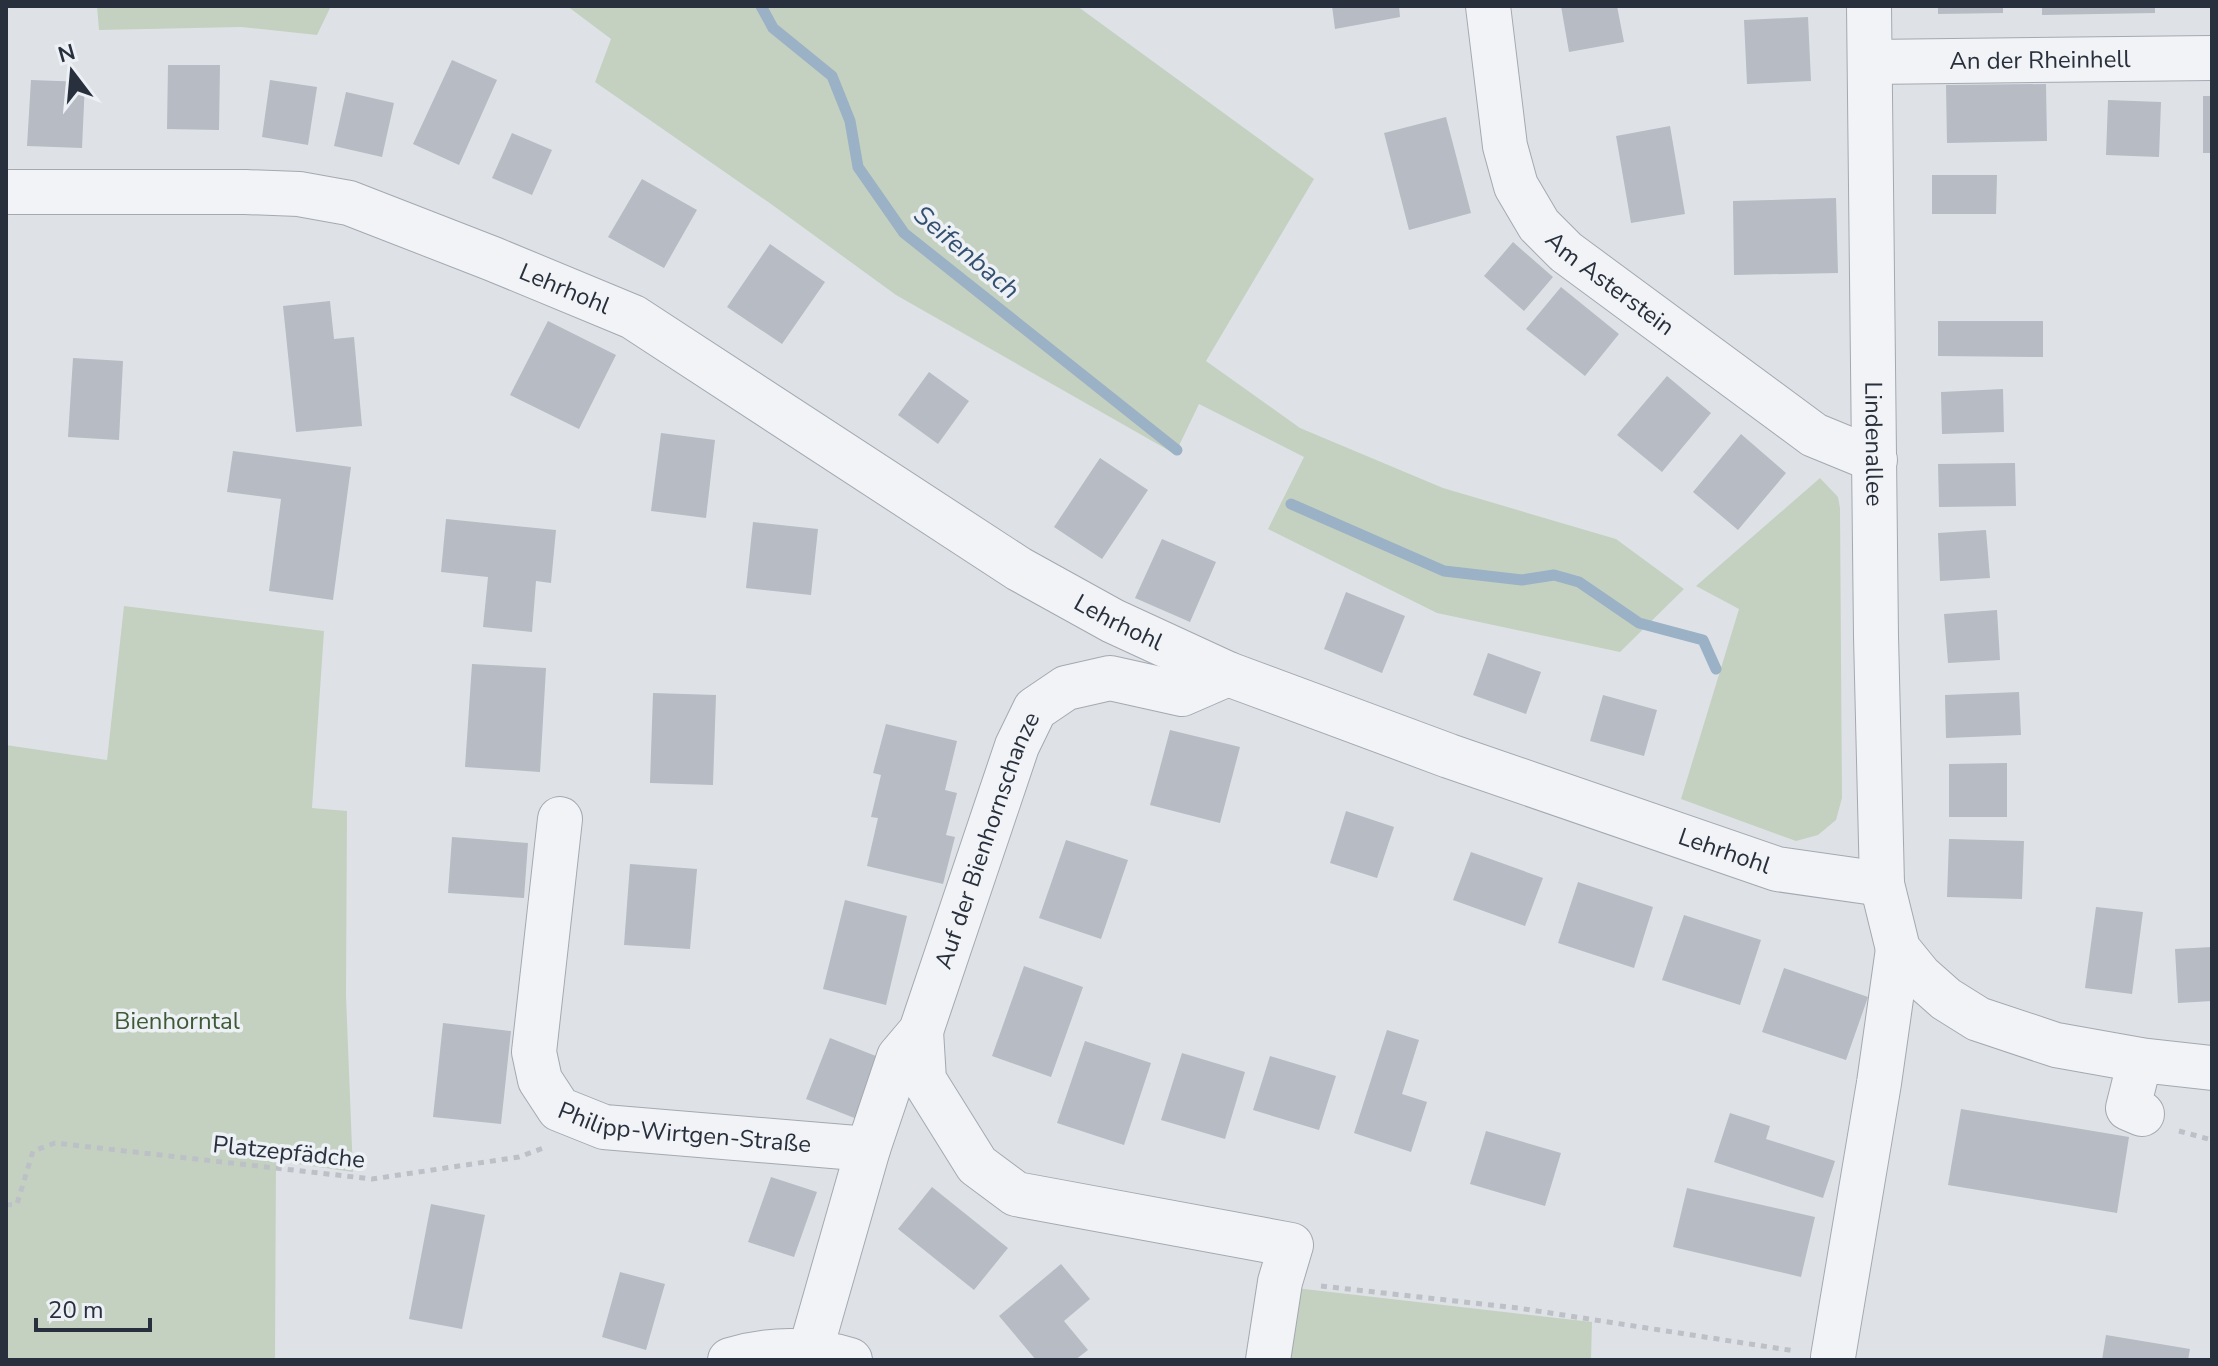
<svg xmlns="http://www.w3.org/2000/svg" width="2218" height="1366" viewBox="0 0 2218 1366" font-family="'Nunito Sans',sans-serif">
<rect width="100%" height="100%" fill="#dee2e7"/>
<path fill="#c4d1c0" d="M97 6H331L317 35 241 27 99 30Z
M567 6H1077L1314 179 1206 361 1300 428 1443 488 1616 539 1684 589 1620 652 1437 613 1268 529 1304 457 1199 404 1175 454 896 295 771 204 595 82 611 39Z
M1820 478 1838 497 1840 508 1842 798 1836 820 1818 835 1796 841 1681 799 1739 609 1696 586Z
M124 606 324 631 312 808 347 811 346 996 353 1172 276 1161 275 1360H6V745L107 760Z
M1287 1287 1592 1322 1591 1360H1282Z"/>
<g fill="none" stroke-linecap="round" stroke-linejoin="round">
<path stroke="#9ab1c6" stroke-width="11" d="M761 6 773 28 832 76 850 121 858 167 904 233 1177 450
M1291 504 1444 571 1522 580 1554 575 1579 582 1639 623 1703 640 1716 669"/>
</g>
<path fill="#b6bbc4" d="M1332 6H1399L1400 17 1335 29Z
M1561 6H1617L1624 42 1569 52Z
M1938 6H2003V13L1938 14Z
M2042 6H2155V13L2042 15Z
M1808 17 1811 81 1747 84 1744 20Z
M452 60 497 80 459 165 413 144Z
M168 65H220L219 130 167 129Z
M31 80 85 82 82 148 27 146Z
M270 80 317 87 308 145 262 137Z
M2046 84 2047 141 1947 143 1946 85Z
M346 92 394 103 382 157 334 146Z
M2203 96H2212V153H2203Z
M2108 100 2161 102 2159 157 2106 155Z
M1446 117 1471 213 1409 230 1384 133Z
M1670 126 1685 214 1631 223 1616 136Z
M512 133 552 150 532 195 492 178Z
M1932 175H1997L1996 214H1932Z
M642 179 697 210 664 268 608 237Z
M1836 198 1838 273 1734 275 1733 201Z
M1513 242 1553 277 1524 311 1484 276Z
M770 244 825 282 782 344 727 307Z
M1561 287 1619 334 1585 376 1526 329Z
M330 301 334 339 354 337 362 426 296 432 283 306Z
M548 321 616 355 579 429 510 395Z
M1938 321H2043V357L1938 356Z
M73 358 123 361 119 440 68 437Z
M929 372 969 401 938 444 898 415Z
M1667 376 1711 413 1662 472 1617 435Z
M2003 389 2004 432 1942 434 1941 392Z
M661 433 715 440 706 518 651 511Z
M1741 434 1786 473 1738 530 1693 492Z
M233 451 351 467 333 600 269 591 281 499 227 492Z
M1100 458 1148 490 1102 559 1054 527Z
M2015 463 2016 506 1939 507 1938 464Z
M446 519 556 530 551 583 536 581 532 632 483 627 488 577 441 572Z
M753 522 818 529 811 595 746 588Z
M1986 530 1990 578 1940 581 1938 533Z
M1162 539 1216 562 1190 622 1135 598Z
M1346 592 1405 616 1382 673 1324 649Z
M1997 610 2000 660 1948 663 1944 614Z
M1488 653 1541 672 1526 714 1473 695Z
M472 664 546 668 540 772 465 767Z
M2019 692 2021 735 1946 738 1945 695Z
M653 693 716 695 713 785 650 783Z
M1603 695 1657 710 1644 756 1590 741Z
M886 724 957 741 945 790 957 793 946 835 955 837 943 884 867 866 878 818 871 817 881 775 873 773Z
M1170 730 1240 747 1220 823 1150 805Z
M2007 763V817H1949V764Z
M1346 811 1394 827 1377 878 1330 863Z
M452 837 528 843 524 898 448 893Z
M1949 839 2024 841 2022 899 1947 897Z
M1066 840 1128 860 1101 939 1039 918Z
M1471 852 1543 878 1525 926 1453 900Z
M630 864 697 869 690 949 624 945Z
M1578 882 1653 907 1634 968 1558 943Z
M845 900 907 916 886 1005 823 989Z
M2096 907 2143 912 2132 994 2085 988Z
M1684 915 1761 940 1740 1005 1662 980Z
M2212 947V1001L2178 1003 2175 949Z
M1024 966 1083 987 1051 1077 992 1056Z
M1784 968 1868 997 1846 1060 1762 1032Z
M443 1023 511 1031 501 1124 433 1117Z
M1387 1030 1419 1040 1402 1094 1427 1102 1411 1152 1354 1133Z
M830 1038 881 1058 857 1119 806 1099Z
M1085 1041 1151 1063 1124 1145 1057 1123Z
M1182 1053 1245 1072 1225 1139 1161 1120Z
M1270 1056 1336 1076 1319 1130 1253 1110Z
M1961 1109 2129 1137 2117 1213 1948 1185Z
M1730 1113 1770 1126 1766 1139 1835 1161 1823 1198 1714 1162Z
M1486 1131 1561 1153 1545 1206 1470 1184Z
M771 1177 817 1192 794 1257 748 1242Z
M932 1187 1008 1248 974 1290 898 1229Z
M1687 1188 1815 1217 1801 1277 1673 1247Z
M431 1204 485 1215 462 1329 409 1319Z
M1061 1264 1090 1299 1064 1321 1088 1350 1075 1360H1036L999 1316Z
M620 1272 665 1284 646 1350 602 1337Z
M2106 1335 2190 1349 2188 1360H2102Z"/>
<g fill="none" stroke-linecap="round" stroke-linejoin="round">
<defs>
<g id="minor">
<path id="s1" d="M1488 6 1505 146 1516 186 1539 225 1566 252 1814 435 1875 460"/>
<path id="s2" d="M1869 6 1876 636 1882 884 1898 949 1920 976 1946 999 1978 1019 2056 1045 2140 1060 2212 1068"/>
<path id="s3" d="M1870 62 2212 58"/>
<path id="s4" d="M6 192H245L299 194 349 203 493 259 633 317 1019 569 1113 621 1228 674 1449 756 1777 869 1882 884"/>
<path id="s5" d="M560 819 534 1052 540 1080 559 1109 604 1127 868 1149"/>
<path d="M921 1031 924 1080 977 1165 1016 1194 1291 1245 1280 1282 1268 1360"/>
<path d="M2140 1060 2128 1108 2142 1114"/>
<path id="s6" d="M810 1352 868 1149 899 1057 921 1031 1017 746 1035 709 1066 688 1110 678 1182 694 1228 674"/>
<path d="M1833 1357 1879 1083 1898 949"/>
<path d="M730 1360C770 1348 810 1348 850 1360"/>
</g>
</defs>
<use href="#minor" stroke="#a4a9b1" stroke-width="46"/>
<path stroke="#bdc0c6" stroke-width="5" stroke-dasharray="6 6" stroke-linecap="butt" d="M2179 1131 2212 1140
M6 1205 17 1204 33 1151 55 1143 372 1179 519 1157 546 1147
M1321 1286 1518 1308 1795 1351"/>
<use href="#minor" stroke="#f1f3f6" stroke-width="44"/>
</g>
<g text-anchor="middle" stroke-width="7" stroke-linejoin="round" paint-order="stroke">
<g font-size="24" fill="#28303d" stroke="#edf1f5">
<text dy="8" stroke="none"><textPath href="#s3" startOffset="170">An der Rheinhell</textPath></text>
<text dy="8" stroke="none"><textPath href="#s1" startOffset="320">Am Asterstein</textPath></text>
<text dy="8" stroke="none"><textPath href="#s4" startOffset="576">Lehrhohl</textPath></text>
<text dy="8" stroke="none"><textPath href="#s2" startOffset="438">Lindenallee</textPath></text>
<text dy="8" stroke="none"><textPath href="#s4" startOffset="1224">Lehrhohl</textPath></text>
<text dy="8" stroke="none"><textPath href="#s6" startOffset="544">Auf der Bienhornschanze</textPath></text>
<text dy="8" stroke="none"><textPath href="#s4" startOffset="1872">Lehrhohl</textPath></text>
<text dy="8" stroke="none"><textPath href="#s5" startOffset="426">Philipp-Wirtgen-Straße</textPath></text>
<text transform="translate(289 1152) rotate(6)" y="8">Platzepfädche</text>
</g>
<g font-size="24" fill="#3d5936" stroke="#edf1f5">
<text x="177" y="1029">Bienhorntal</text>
</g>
<g font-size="26" font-style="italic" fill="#345070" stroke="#edf1f5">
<text transform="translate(967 252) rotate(40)" y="9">Seifenbach</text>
</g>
</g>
<rect width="2218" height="1366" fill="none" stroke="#28303d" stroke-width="16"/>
<g transform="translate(72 72) rotate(344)" stroke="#edf1f5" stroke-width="6" paint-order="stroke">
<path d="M0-6L14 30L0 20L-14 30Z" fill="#28303d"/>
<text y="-12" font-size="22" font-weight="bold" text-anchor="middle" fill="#28303d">N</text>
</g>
<path d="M36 1318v12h114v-12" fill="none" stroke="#28303d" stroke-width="4"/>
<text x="48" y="1318" font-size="24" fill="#28303d" stroke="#edf1f5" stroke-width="6" paint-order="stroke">20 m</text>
</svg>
